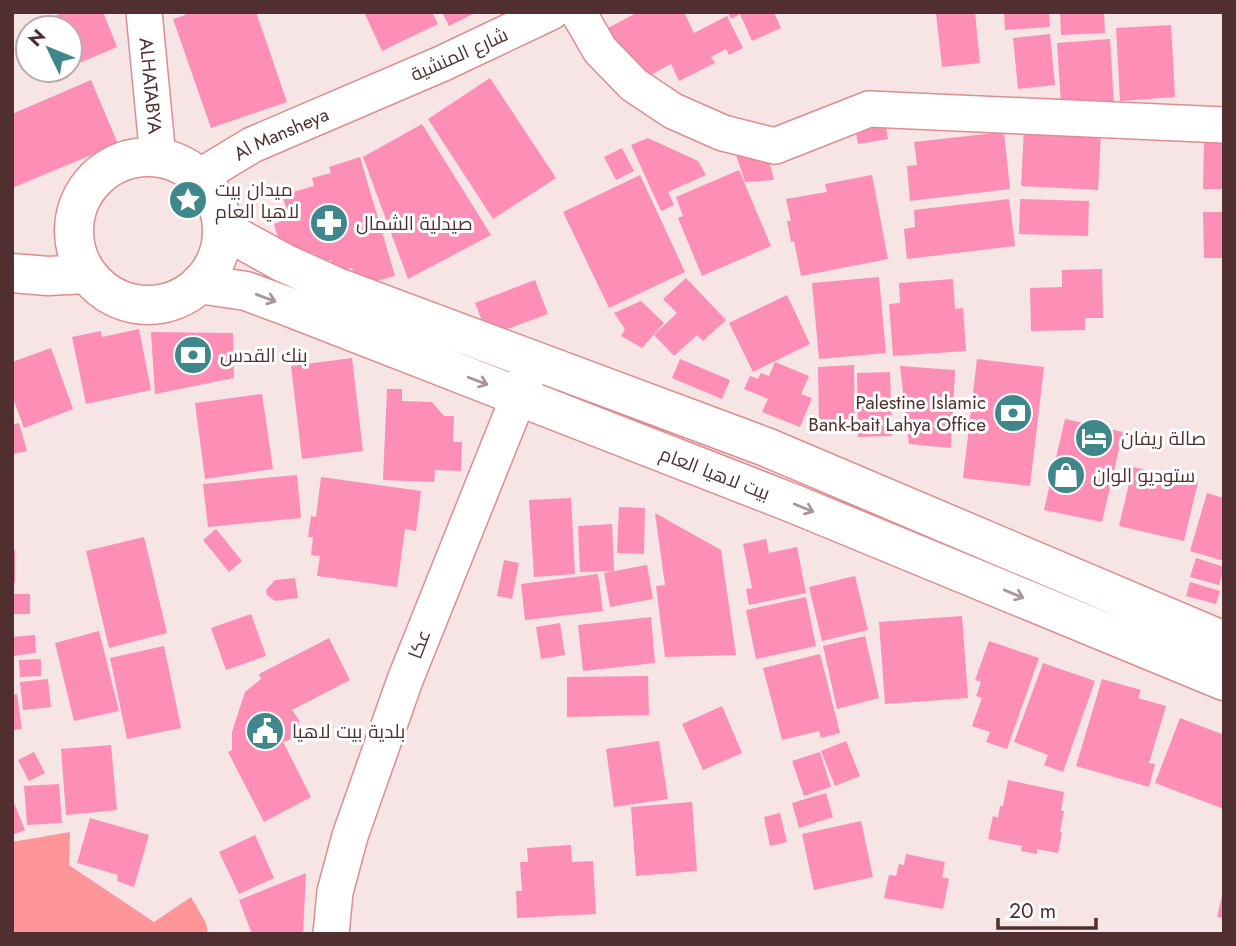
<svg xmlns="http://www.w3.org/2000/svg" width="1236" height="946" viewBox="0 0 1236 946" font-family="Jost,Cairo,sans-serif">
<rect width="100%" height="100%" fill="#f7e5e5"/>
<path fill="#fe9699" d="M70 832 69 865 154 922 191 897 206 923 208 934H12V842Z"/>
<path fill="#fd8eb5" d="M64 12H103L117 47 70 67V28H28V36L25 29Z
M184 12H256L287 102 211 128 173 19 185 15Z
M364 12H432L438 24 382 51Z
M442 12H477L449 26Z
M638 12H684L694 33 727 16 743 48 729 55 726 49 711 57 715 63 679 81 671 64 647 77 642 68 619 80 595 35Z
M728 12H774L781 28 752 41 740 14 731 19Z
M975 12 980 63 942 67 936 13Z
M1004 12H1049L1050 27 1005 30Z
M1060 12H1104L1105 33 1061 35Z
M1171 25 1175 97 1120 101 1116 28Z
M1050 34 1055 85 1018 89 1013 38Z
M1110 39 1114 105 1091 107 1090 101 1061 103 1057 43Z
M42 70H63L45 77Z
M490 78 556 178 493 219 428 119Z
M91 80 118 144 12 188V114Z
M884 116 888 139 858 144 854 122Z
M422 124 491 235 408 279 363 157Z
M1024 128 1101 132 1098 190 1021 186Z
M1004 132 1010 189 910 201 907 166 917 165 914 142Z
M648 138 698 161 706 175 668 192 674 205 661 211 631 145Z
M1204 141 1224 142V189H1203Z
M622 148 634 171 616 180 604 157Z
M736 155 769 160 774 180 745 182Z
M360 157 395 276 358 286 352 268 335 273 331 260 318 264 315 253 304 256 302 250 291 253 288 242 280 245 274 224 282 221 279 210 286 208 282 195 314 186 312 178 331 173 329 167Z
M739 170 771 246 702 276 678 218 683 216 676 197Z
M640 175 685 272 609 308 563 212Z
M872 175 888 259 801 276 794 241 791 242 787 221H791L786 199 827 192 825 184Z
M1009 199 1015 246 907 259 904 229 915 227 914 210Z
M1020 199 1089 201 1088 236 1019 234Z
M1203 212H1224V258H1204Z
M1102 269 1103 318H1085V330L1031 331 1030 288 1062 287V270Z
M879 277 886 353 819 359 812 283Z
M686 278 726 320 703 341 697 335 674 356 654 335 677 313 663 299Z
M953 279 955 309 963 308 966 351 893 356 889 304 900 303 899 283Z
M535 280 548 314 488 336 475 303Z
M787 295 810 344 753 372 729 323Z
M641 301 664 323 642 348 621 336 625 329 614 313Z
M139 329 151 390 86 404 72 337 101 331 102 337Z
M151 332 233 333 234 378 155 394Z
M51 348 73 409 24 428 14 401 12 402V362Z
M352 358 363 451 302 459 291 366Z
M680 359 730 380 722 399 672 378Z
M977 359 1044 367 1030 486 963 478Z
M775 362 809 376 801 394 812 398 800 427 762 412 768 399 744 389 750 376 758 379 761 373 769 376Z
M854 365 855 427 819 428 818 367Z
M900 366 955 370 951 448 909 444Z
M890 372 892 436 858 437 857 373Z
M387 389H402V401L432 402 444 416H454L453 442H462L461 471 435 470 434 482 383 480Z
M262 394 273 469 205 479 195 403Z
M1065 419 1123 432 1102 522 1044 510Z
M19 423 27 451 14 454 12 425Z
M1133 467 1198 482 1184 541 1119 526Z
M297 475 301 518 208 527 203 484Z
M321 477 421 491 416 531 405 529 397 587 317 576 320 556 311 555 313 537H308L311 516 316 517Z
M1207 493 1224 498V561L1190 551Z
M571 498 575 574 534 577 529 500Z
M619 507 645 508 644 554 617 553Z
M655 513 721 550 736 655 665 657 656 586 665 585Z
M612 524 614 571 580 572 578 526Z
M216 529 242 561 229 572 203 540Z
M144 537 167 633 109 648 86 551Z
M766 539 769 553 797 547 806 593 749 605 746 589 752 588 743 544Z
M12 549 15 550V583H12Z
M1196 558 1224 567 1219 585 1190 577Z
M504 560 519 563 512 599 497 596Z
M647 565 653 599 610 607 604 573Z
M598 574 603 611 525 620 521 584Z
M855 576 868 630 822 641 809 587Z
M295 578 298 598 275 601 267 595 266 590 275 580Z
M1190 582 1220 591 1216 604 1186 596Z
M12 594H30V614H12Z
M806 597 816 646 756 659 746 610Z
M251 614 266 656 226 670 211 628Z
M962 616 968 698 885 704 879 622Z
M651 617 655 663 583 671 578 625Z
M560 623 565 655 541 659 536 627Z
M99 631 119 711 74 721 55 643Z
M35 635 36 653 12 656V637Z
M865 636 879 698 837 709 823 646Z
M329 638 350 680 292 710 299 720V729L294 738 283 742 311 797 264 822 228 752 232 750V732L245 692 261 679 259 674Z
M989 641 1039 658 1007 749 986 742 990 732 972 726 982 698 976 696 981 682 975 680Z
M164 646 181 728 127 739 110 658Z
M820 654 840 733 821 738 819 731 782 740 763 668Z
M41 659V676L20 677 19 660Z
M1043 663 1095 681 1063 772 1044 765 1048 755 1014 742Z
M648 676 649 715 567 717V677Z
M48 679 51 707 23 710 20 682Z
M1102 679 1141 690 1138 698 1166 706 1149 763 1155 764 1149 787 1076 766Z
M17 694 22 729 12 730V695Z
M722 706 742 753 703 770 682 724Z
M1180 718 1224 735V809L1155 783Z
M659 741 668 799 614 807 606 749Z
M846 741 860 776 835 786 821 751Z
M111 745 117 810 66 815 61 749Z
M34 752 45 773 29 781 18 760Z
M820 752 831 787 804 796 792 761Z
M1008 780 1064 792 1061 811H1064L1060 832 1062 833 1058 853 1037 849V854L1021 851 1022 846 988 839 993 816 998 818 1000 806H1003Z
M59 784 62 823 27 825 24 786Z
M826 793 833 817 799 828 792 803Z
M12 798 25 830 12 835Z
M692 802 697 871 636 876 631 807Z
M780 813 787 842 770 846 764 817Z
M90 818 149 835 134 887 117 881 118 875 77 863Z
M861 821 873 877 814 890 802 834Z
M255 835 274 878 239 894 219 852Z
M571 845 572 862 593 861 596 914 517 918 516 891H522L520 862H528L527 848Z
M906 854 945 862 942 877 949 879 943 909 884 898 889 875 896 876 899 864 904 865Z
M306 873 303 934H252L239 900Z
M1223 891H1224V918L1217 917Z"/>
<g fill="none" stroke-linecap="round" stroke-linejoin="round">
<defs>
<g id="minor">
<path id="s1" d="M144 12 158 158"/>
<path d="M578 12 600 50 634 85 673 111 723 133 775 146 869 109 1224 125"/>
<path id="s2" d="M199 177 252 145 441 64 551 12"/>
<path d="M331 934 335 892 350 836 405 680 529 371"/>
</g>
<path id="major" d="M74 231a74 74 0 1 1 148 0a74 74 0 1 1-148 0Z
M222 229 284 263 337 287 766 447 1224 641
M12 273 48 276 87 274
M199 284 246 291 289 307 792 503 1224 681"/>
</defs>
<use href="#minor" stroke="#de8d8f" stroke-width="38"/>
<use href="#major" stroke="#de8d8f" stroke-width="41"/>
<use href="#minor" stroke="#fff" stroke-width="35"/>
<use href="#major" stroke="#fff" stroke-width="38"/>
</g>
<defs><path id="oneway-shaft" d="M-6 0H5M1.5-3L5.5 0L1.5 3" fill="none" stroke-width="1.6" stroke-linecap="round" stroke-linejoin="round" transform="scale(1.75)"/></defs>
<g stroke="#a89798">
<use href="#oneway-shaft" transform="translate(266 298) rotate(20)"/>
<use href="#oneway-shaft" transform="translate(478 381) rotate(21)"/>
<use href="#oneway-shaft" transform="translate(804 508) rotate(22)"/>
<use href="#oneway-shaft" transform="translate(1014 594) rotate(22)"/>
</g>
<defs>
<symbol id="sight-disc" viewBox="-11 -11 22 22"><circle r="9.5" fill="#3f878a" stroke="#fff"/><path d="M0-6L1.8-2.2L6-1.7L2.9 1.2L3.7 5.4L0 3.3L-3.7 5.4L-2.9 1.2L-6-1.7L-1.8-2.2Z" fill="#fff"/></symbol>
<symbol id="pharmacy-disc" viewBox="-11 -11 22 22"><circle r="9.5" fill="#3f878a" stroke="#fff"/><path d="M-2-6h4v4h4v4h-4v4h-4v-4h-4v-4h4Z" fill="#fff"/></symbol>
<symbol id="bank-disc" viewBox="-11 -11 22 22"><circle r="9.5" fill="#3f878a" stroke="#fff"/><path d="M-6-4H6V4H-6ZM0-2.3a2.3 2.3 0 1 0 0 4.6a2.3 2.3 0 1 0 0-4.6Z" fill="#fff"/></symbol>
<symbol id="hotel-disc" viewBox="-11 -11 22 22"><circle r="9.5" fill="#3f878a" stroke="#fff"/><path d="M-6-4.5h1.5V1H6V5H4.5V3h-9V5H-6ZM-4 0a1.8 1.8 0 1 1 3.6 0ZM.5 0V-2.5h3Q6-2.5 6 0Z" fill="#fff"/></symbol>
<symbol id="shop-disc" viewBox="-11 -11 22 22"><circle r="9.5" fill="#3f878a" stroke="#fff"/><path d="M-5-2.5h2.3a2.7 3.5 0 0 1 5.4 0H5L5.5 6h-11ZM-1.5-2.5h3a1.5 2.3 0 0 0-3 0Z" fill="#fff"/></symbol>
<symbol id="civic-disc" viewBox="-11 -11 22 22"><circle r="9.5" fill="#3f878a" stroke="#fff"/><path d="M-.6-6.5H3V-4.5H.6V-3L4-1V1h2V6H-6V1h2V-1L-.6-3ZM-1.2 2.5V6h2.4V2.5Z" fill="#fff"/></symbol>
</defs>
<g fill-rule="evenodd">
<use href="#sight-disc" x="166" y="178" width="44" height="44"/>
<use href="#pharmacy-disc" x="307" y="201" width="44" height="44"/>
<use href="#bank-disc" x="171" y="333" width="44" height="44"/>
<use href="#bank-disc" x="991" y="391" width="44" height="44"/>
<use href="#hotel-disc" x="1072" y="416" width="44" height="44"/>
<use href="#shop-disc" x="1044" y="453" width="44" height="44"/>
<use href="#civic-disc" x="243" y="709" width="44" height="44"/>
</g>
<g text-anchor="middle" stroke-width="6" stroke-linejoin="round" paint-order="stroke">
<g font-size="19" fill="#512f30" stroke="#fff">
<text transform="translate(459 54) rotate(-24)" y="7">شارع المنشية</text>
<text dy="7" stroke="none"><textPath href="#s1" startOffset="74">ALHATABYA</textPath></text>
<text dy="7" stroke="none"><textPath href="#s2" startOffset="93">Al Mansheya</textPath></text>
<text transform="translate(715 473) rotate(21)" y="7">بيت لاهيا العام</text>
<text transform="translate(419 644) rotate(-69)" y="7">عكا</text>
</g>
<g font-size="19" fill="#512f30" stroke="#fff" text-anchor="start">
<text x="215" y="196">ميدان بيت<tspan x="215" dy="22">لاهيا العام</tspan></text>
<text x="356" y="230">صيدلية الشمال</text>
<text x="220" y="362">بنك القدس</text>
<text x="986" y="409" text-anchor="end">Palestine Islamic<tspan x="986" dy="22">Bank-bait Lahya Office</tspan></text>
<text x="1121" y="445">صالة ريفان</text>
<text x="1093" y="482">ستوديو الوان</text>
<text x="292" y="738">بلدية بيت لاهيا</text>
</g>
</g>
<rect width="1236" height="946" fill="none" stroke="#512f30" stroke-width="28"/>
<g transform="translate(49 49) rotate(313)"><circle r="33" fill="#ffffff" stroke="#b9acac" stroke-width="2"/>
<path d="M0-5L12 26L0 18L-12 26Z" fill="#3f878a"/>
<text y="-10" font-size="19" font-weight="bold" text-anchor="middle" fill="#512f30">N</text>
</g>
<path d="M998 918v10h98v-10" fill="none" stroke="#512f30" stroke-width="3.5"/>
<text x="1009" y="918" font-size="21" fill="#512f30" stroke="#ffffff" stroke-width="5" paint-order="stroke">20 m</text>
</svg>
